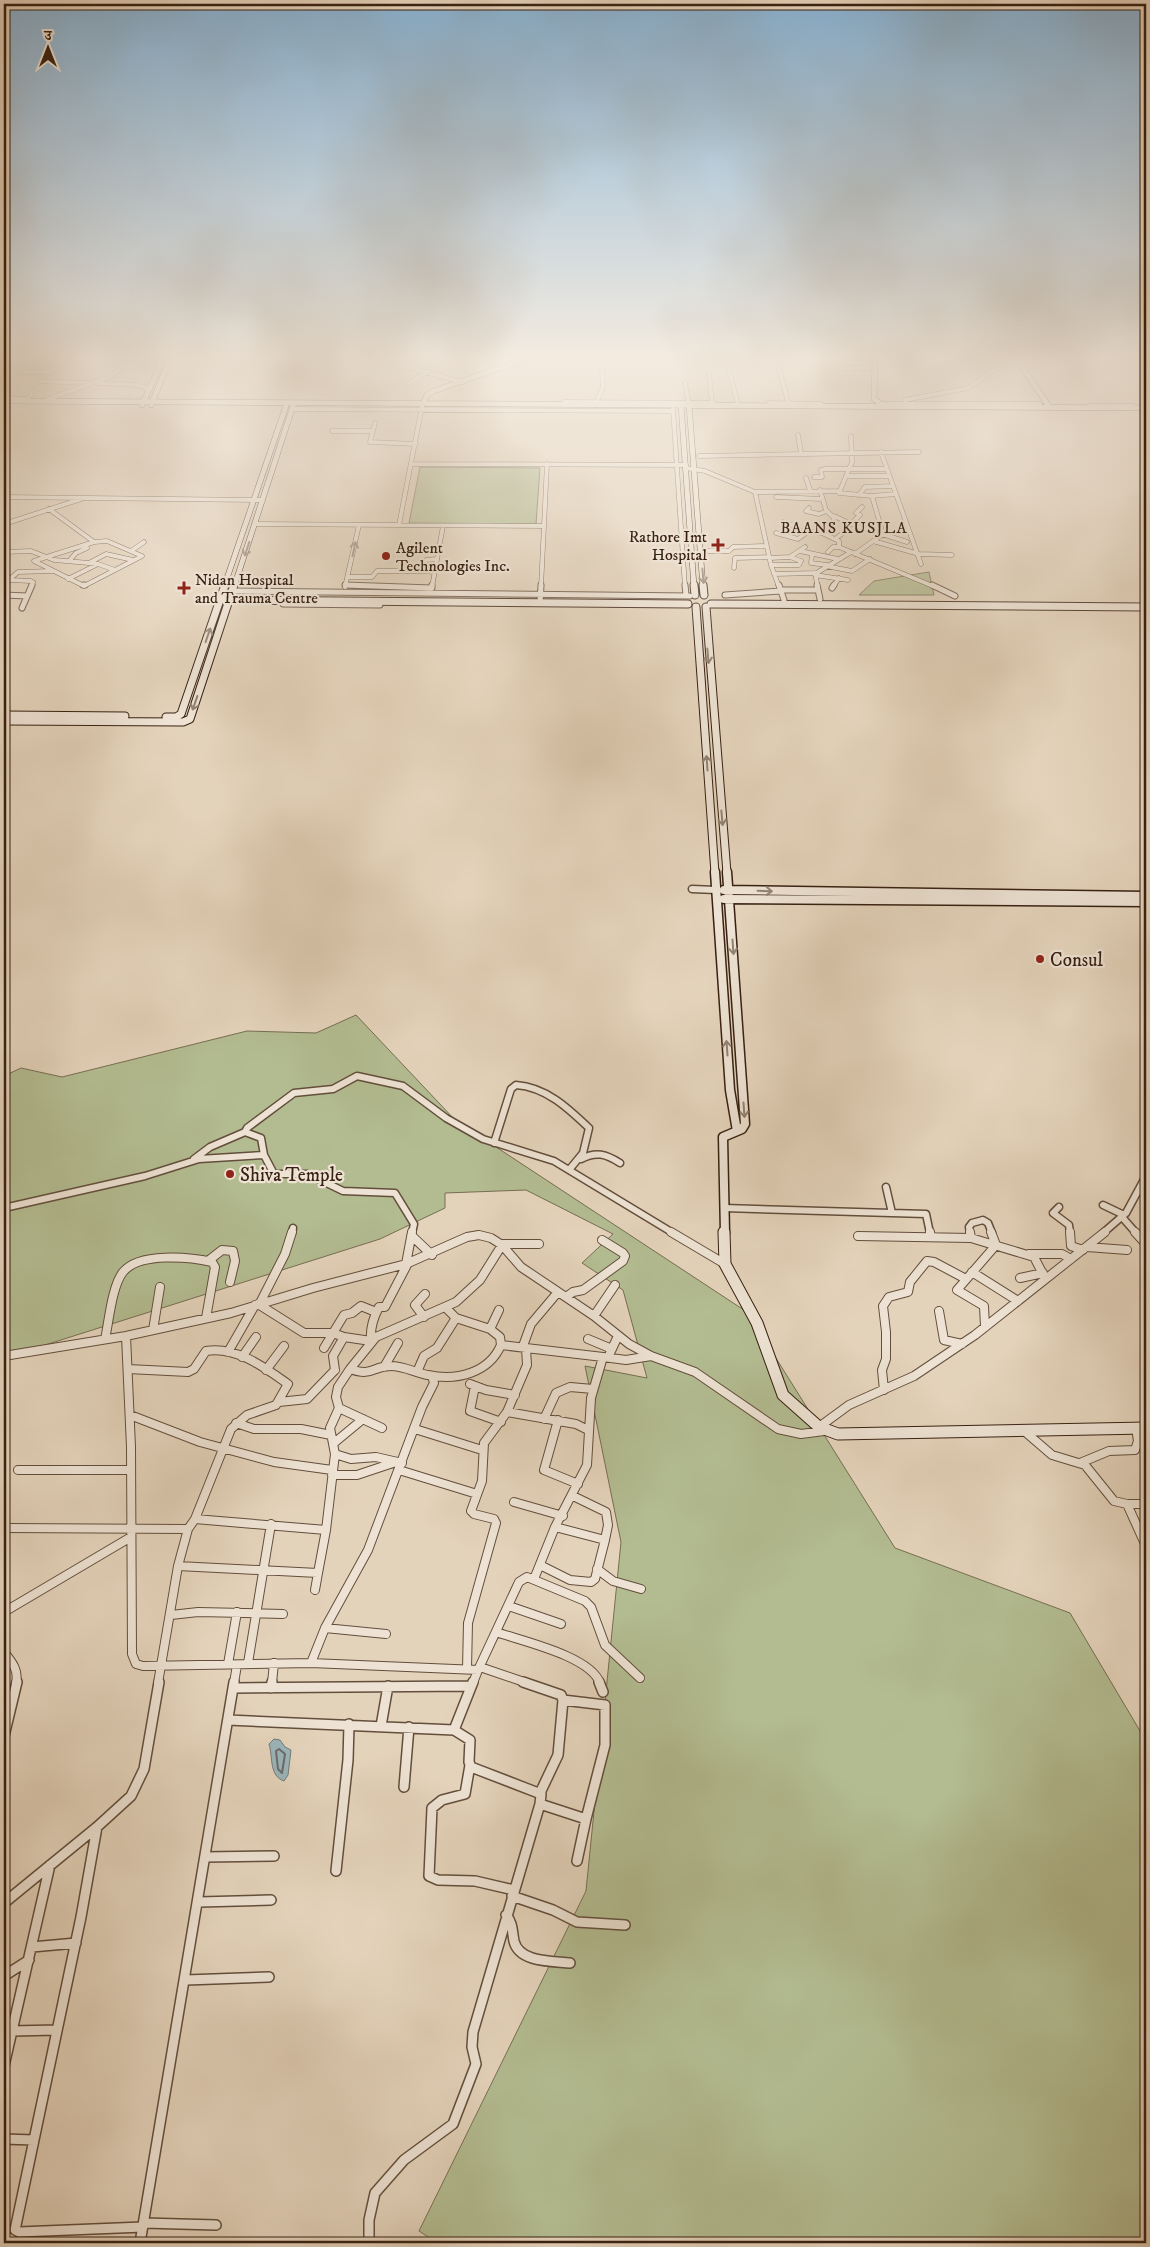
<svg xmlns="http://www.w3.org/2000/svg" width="1150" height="2247" viewBox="0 0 1150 2247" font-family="'IM FELL DW Pica','Noto Serif Devanagari',serif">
<rect width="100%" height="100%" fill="#e4d3bb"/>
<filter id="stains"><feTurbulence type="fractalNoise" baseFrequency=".004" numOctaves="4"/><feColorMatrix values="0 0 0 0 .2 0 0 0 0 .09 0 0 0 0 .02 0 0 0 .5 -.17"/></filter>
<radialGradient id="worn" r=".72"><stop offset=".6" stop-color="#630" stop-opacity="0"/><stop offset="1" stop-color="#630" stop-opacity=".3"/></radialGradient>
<path fill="#b3bc91" stroke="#766e52" d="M420 467 540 468 536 524 409 523Z
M929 572 934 595H859L874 581Z
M356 1015 455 1120 747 1312 895 1548 1070 1613 1146 1741V2243H437L419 2231 586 1891 621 1542 585 1366 647 1378 623 1290 582 1263 613 1234 526 1190 445 1193V1208L380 1239 4 1358V1076L21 1068 62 1077 247 1031 316 1033Z"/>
<path fill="#9bb5bc" stroke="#737a78" d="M274 1739 280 1740 285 1747 291 1750 288 1775 284 1781C269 1776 273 1757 269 1744Z"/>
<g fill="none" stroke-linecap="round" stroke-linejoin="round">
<path stroke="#6a6b67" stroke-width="2" d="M279 1749 285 1754 282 1773 278 1769 276 1751Z"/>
<defs>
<path id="street-far4" d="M33 357 24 372H52L61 357
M82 357 80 360H121L122 357
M370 357 462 382
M776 357 789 406
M838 357 842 368H875
M528 358 610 357
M59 360H80
M729 370 738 405
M48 371 55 357
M709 373 712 403
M39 381 87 383
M97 383 136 385 150 389
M685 383 689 405
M408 384 427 372
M4 398 25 399
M28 399 33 391
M48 399 109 377 127 364 162 363
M905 400 968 388 1013 357
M564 402 714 403
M769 403 821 404
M879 404H1040
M595 405 603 387 602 371
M1089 406H1134
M293 409 673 411
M673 409 685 587
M375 423 370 442 416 444
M332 431H373
M798 435 801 453
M851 436 852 462 839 493 872 496 883 534 855 554
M881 452 921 564
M699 456 919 452
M412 464 686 465
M686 468 705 471 755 492 840 491
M846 476H889
M814 477H822L821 470 825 469H887
M806 478 810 490
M820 490 826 510 834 518 833 524 822 533 839 541V547L935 587
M755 492 771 565 779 587
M859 495 865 487 893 486
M871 496 896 494
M4 497 263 500
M776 497 822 499
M809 508 806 511 819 514 827 511
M49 509 94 542 107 541 142 556
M834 516 851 524 907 542
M783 522 797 527 800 531 823 533
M817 523 829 527
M4 524 81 499
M255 524 544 526
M851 524 860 515 856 513 862 507
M399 525 422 406
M776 533 798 539 806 533
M835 539 843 533
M873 541 919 554 952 555
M94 542 34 561 84 586 142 556
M131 551 144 542
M706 551H729L733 547 767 546
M800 551 838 559
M4 552 31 551 54 560 89 563 106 554 133 560
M828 552 833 547H839
M812 555 811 563 827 565
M790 557 805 547
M770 558 790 557 801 561 799 565H771
M69 561 76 553 87 548
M98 564 115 570
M826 566 852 571 870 559
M734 568 735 558 770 557
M435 572 422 571 426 560 437 559
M774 574 816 573
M815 575 848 580
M348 577H372L377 571H422
M68 579 98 564 89 563
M10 580 31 581
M4 584 18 572 52 571
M31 587 33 582
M345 587 359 525
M432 587 443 526
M541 587 547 464
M818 587 815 574 851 552
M833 587 839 578"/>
<path id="street-far3" d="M83 585H85
M345 585 432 588V585
M685 585 686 595
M779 585 784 600
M817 585 820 599
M932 585 955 596
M832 588 834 585
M780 590H818
M233 591 690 596
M4 595 27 596
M725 595 781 591
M540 603 541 585
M283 604 380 605
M22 608 32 585"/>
<path id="street-far2" d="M692 889 716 890
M1145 1105 1146 1109
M494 1143 511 1089 516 1085C546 1087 568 1108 589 1128L583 1153 569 1170
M264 1155 261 1138 245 1132 247 1128 294 1093 333 1089 357 1076 403 1086 446 1118 483 1139 554 1161 673 1233
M194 1159 210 1147 245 1132
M581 1159C596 1151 606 1154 620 1163
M886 1187 892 1213
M1103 1205 1124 1215
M1059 1207 1053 1213 1069 1225 1070 1233
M4 1208 145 1176 199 1159 264 1155 274 1174H308L343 1191 395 1193 414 1224 412 1233
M724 1208 926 1214 930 1233
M1122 1217 1136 1233
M292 1233 293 1228
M970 1233 969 1227 972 1223 983 1220 988 1223 992 1233
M1103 1233 1126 1213 1146 1176"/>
<path id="street-far1" d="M671 1232 725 1264
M930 1232 931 1237
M970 1232 971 1238
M991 1232 996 1245
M1070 1232 1071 1246 1083 1250
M1135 1232 1146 1244
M412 1236 432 1255
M858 1236 971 1238 1034 1257 1045 1278
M500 1244H539
M1087 1247 1127 1250
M1029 1254H1062L1071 1259
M208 1261 222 1250 233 1251 235 1261 230 1282
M406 1264 412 1232
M972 1272 1018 1301
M1020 1278 1043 1273
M566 1297 573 1292 583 1290 623 1261 625 1256 623 1253 602 1240
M260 1303 285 1254 292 1232
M258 1304 304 1333H333L344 1315 352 1313 361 1306 376 1312
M939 1311 944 1340 962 1344
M594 1316 615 1285
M424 1317 415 1305 425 1294
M456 1318 490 1329 500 1337 501 1345
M985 1327 984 1306 957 1290 996 1245
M490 1329 499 1310
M153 1330 160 1287
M126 1336 131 1447 132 1654 136 1664 143 1666 311 1663 478 1670 519 1582 527 1577 585 1601 591 1607 605 1645 640 1678
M344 1337 371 1341C370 1329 373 1318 379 1307H385L408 1263
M105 1339C109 1321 112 1286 123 1272 139 1252 190 1257 212 1262L215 1267 206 1318
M588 1339 612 1349
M523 1346 531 1324 558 1292
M324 1348 333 1333 344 1337 333 1356 335 1370
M526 1348 603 1357
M228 1352 255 1305
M610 1353 618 1336
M4 1356 126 1336 231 1313 313 1288 406 1264 467 1237 479 1235 491 1238 502 1245 521 1267 594 1316 629 1344 651 1356 695 1372 778 1429 801 1434 824 1431
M242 1357 256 1337
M384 1367 398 1343
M128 1369 188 1372 194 1369 206 1351C236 1346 264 1367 288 1384L276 1405 247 1415 231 1429 195 1519
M350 1369 376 1337 456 1302 480 1280 502 1245
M266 1370 284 1346
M417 1372 424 1356 437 1348 456 1318 446 1308
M470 1384 486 1390 515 1395
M475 1386 470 1411 501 1422
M884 1390 882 1370 886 1359V1332L883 1306 889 1297 908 1292 910 1282 927 1261 934 1262 966 1279
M279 1402 307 1399 335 1370
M339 1408 382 1428
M130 1415 200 1442 274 1462 332 1470
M544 1419 556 1393 570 1387 593 1389
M558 1420 544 1470 578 1484
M236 1423 254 1429H301L331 1435
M819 1427 849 1405 914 1376 975 1335 1105 1232
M415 1429 482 1450
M1023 1430 1052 1455 1085 1465 1114 1501 1127 1504H1146
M334 1443 363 1419
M335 1454 351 1459 376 1457 402 1463
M1080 1463 1109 1451 1135 1450 1138 1441 1136 1428
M18 1470H131
M399 1470 477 1494
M332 1475H357L396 1462
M573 1496 606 1512 608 1525 605 1540
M514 1502 563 1516
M1127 1504 1146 1546
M4 1528 188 1529 195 1519 326 1530
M540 1565 570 1580 591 1582 595 1579 605 1540 555 1527
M178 1566 318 1573 326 1530 335 1454 330 1428 339 1408 336 1397 338 1387 350 1369C373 1377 372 1366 391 1366 404 1366 416 1373 428 1375 457 1381 489 1373 501 1345L526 1348 527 1365 507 1412 576 1424 588 1430
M597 1569 613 1581 641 1589
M534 1579 555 1527 587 1465 591 1398 603 1357 626 1360 651 1356
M315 1590 318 1573
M509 1606 561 1624
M4 1612 131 1537
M171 1615 198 1612 283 1614
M325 1628 386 1634
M496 1632C522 1641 590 1656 600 1683
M4 1652C12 1662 19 1670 16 1683
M248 1663 271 1524
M311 1663 325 1628 368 1550 422 1407 434 1383 432 1376
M228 1664 237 1612
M480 1667 527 1683
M467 1669 468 1623 496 1523 494 1519 474 1514 471 1511 482 1481 484 1443 507 1412
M158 1683 178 1566 188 1529
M234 1683 237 1665
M272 1683 274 1663
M473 1683 478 1670"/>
<path id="street" d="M523 1682 561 1695 563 1700 558 1755 540 1793
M599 1682 603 1692
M234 1688 470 1686
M271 1688 272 1682
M228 1720 454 1730 470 1740 469 1762 471 1767 541 1794 540 1804 473 2032 472 2047 476 2064 453 2124 404 2160 375 2193 369 2220V2243
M381 1726 388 1686
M454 1730 473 1682
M4 1736 17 1682
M470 1765 465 1794 442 1800 432 1808 429 1876 438 1880 475 1881 514 1890
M404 1787 409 1727
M540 1804 586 1819 605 1745V1705L563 1700
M97 1827 81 1917 15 2230 19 2232 143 2227
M205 1857 274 1856
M577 1861 586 1819
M336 1871 348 1760 349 1724
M512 1896 553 1910 577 1922 625 1925
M199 1902 271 1900
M4 1903 97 1827 131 1796 144 1769 159 1682
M506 1915C513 1923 512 1931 514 1941 519 1963 553 1961 570 1963
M32 1947 76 1943
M4 1976 29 1960
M186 1980 269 1977
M12 2031 57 2030
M4 2066 50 1865
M4 2139 34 2140
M144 2223 216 2225
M140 2243 234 1682"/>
<path id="secondary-far3" d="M875 357 874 399 884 406
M1020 357 1024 370 1050 408
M4 401 1146 408
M423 404 427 395 434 391 531 357
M142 405 164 357
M151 405 171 357
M681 405 694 587
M689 405 703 587
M224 587 287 403
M234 587 294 403"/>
<path id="secondary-far2" d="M694 585 695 595
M703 585 704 595
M226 600 688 604
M711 604 1146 607
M696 607 715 873
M706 607 727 873
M4 715 125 716
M166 717H176L181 714 225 585
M4 721 183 722 190 719 234 585"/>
<path id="secondary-far1" d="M715 872 730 1090 737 1131
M724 890 1146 896
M724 899 1146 902
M725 1233 723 1137 742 1129 745 1124 727 872"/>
<path id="secondary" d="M724 1232 725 1264 757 1323 783 1395 819 1427 838 1434 1146 1428"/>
</defs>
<use href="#street-far4" stroke="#634e3c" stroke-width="5"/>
<use href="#street-far3" stroke="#634e3c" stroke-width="7"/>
<use href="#street-far2" stroke="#634e3c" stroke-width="9"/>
<use href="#street-far1" stroke="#634e3c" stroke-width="10"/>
<use href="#street" stroke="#634e3c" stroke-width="12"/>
<use href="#secondary-far3" stroke="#382112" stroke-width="6"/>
<use href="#secondary-far2" stroke="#382112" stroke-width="9"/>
<use href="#secondary-far1" stroke="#382112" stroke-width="11"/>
<use href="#secondary" stroke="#382112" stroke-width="13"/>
<use href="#street-far4" stroke="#ede2d3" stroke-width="4"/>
<use href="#street-far3" stroke="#ede2d3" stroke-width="5"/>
<use href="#street-far2" stroke="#ede2d3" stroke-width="6"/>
<use href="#street-far1" stroke="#ede2d3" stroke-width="8"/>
<use href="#street" stroke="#ede2d3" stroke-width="9"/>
<use href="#secondary-far3" stroke="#ede2d3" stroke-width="5"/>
<use href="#secondary-far2" stroke="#ede2d3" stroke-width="7"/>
<use href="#secondary-far1" stroke="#ede2d3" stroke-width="8"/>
<use href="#secondary" stroke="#ede2d3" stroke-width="11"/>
</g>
<defs><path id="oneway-shaft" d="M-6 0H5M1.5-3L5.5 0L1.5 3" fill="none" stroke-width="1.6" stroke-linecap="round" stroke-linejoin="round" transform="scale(1.25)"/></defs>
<g stroke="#928272">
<use href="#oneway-shaft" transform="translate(247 549) rotate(108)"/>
<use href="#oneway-shaft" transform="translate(354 549) rotate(-78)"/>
<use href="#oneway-shaft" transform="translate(703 576) rotate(85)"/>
<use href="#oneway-shaft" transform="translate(208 635) rotate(-71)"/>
<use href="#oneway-shaft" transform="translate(708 656) rotate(85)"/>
<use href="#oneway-shaft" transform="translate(195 703) rotate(109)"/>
<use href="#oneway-shaft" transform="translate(707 763) rotate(-94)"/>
<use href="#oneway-shaft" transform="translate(722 818) rotate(85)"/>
<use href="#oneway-shaft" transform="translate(765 891) rotate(2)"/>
<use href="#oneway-shaft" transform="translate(733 947) rotate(86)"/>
<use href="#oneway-shaft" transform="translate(727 1048) rotate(-94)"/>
<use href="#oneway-shaft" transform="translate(744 1110) rotate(86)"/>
</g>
<linearGradient id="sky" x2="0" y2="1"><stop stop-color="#89b4d6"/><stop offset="0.53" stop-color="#f3ebe0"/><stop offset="1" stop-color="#f3ebe0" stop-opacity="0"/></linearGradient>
<rect width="1150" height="672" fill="url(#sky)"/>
<g fill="#8f2418" stroke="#ede2d3" stroke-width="2">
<path d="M715.5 537.5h5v5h5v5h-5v5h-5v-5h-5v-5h5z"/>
<circle cx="386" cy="556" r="5"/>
<path d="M181.5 580.5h5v5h5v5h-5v5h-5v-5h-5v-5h5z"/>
<circle cx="1040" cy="959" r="5"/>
<circle cx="230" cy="1174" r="5"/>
</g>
<g text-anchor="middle" stroke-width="4.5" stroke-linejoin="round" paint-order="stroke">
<g font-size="16" letter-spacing="1" fill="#382112" stroke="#ede2d3">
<text x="844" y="533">BAANS KUSJLA</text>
</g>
<g font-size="16" fill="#382112" stroke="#ede2d3" text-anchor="start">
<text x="707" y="542" text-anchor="end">Rathore Imt<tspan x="707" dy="18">Hospital</tspan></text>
<text x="396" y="553">Agilent<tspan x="396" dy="18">Technologies Inc.</tspan></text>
<text x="195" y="585">Nidan Hospital<tspan x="195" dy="18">and Trauma Centre</tspan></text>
</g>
<g font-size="19" fill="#382112" stroke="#ede2d3" text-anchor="start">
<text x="1050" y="966">Consul</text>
<text x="240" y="1181">Shiva Temple</text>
</g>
</g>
<rect width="1150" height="2247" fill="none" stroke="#e4d3bb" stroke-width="20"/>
<rect x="5" y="5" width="1140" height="2237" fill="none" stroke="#382112" stroke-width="2.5"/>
<rect x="10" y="10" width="1130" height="2227" fill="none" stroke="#382112"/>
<g transform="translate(48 48)" stroke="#ede2d3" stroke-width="4" paint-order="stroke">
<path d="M0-4L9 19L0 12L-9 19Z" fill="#382112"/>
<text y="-8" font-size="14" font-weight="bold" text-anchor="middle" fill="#382112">उ</text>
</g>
<rect width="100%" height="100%" filter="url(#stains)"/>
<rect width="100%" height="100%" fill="url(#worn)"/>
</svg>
